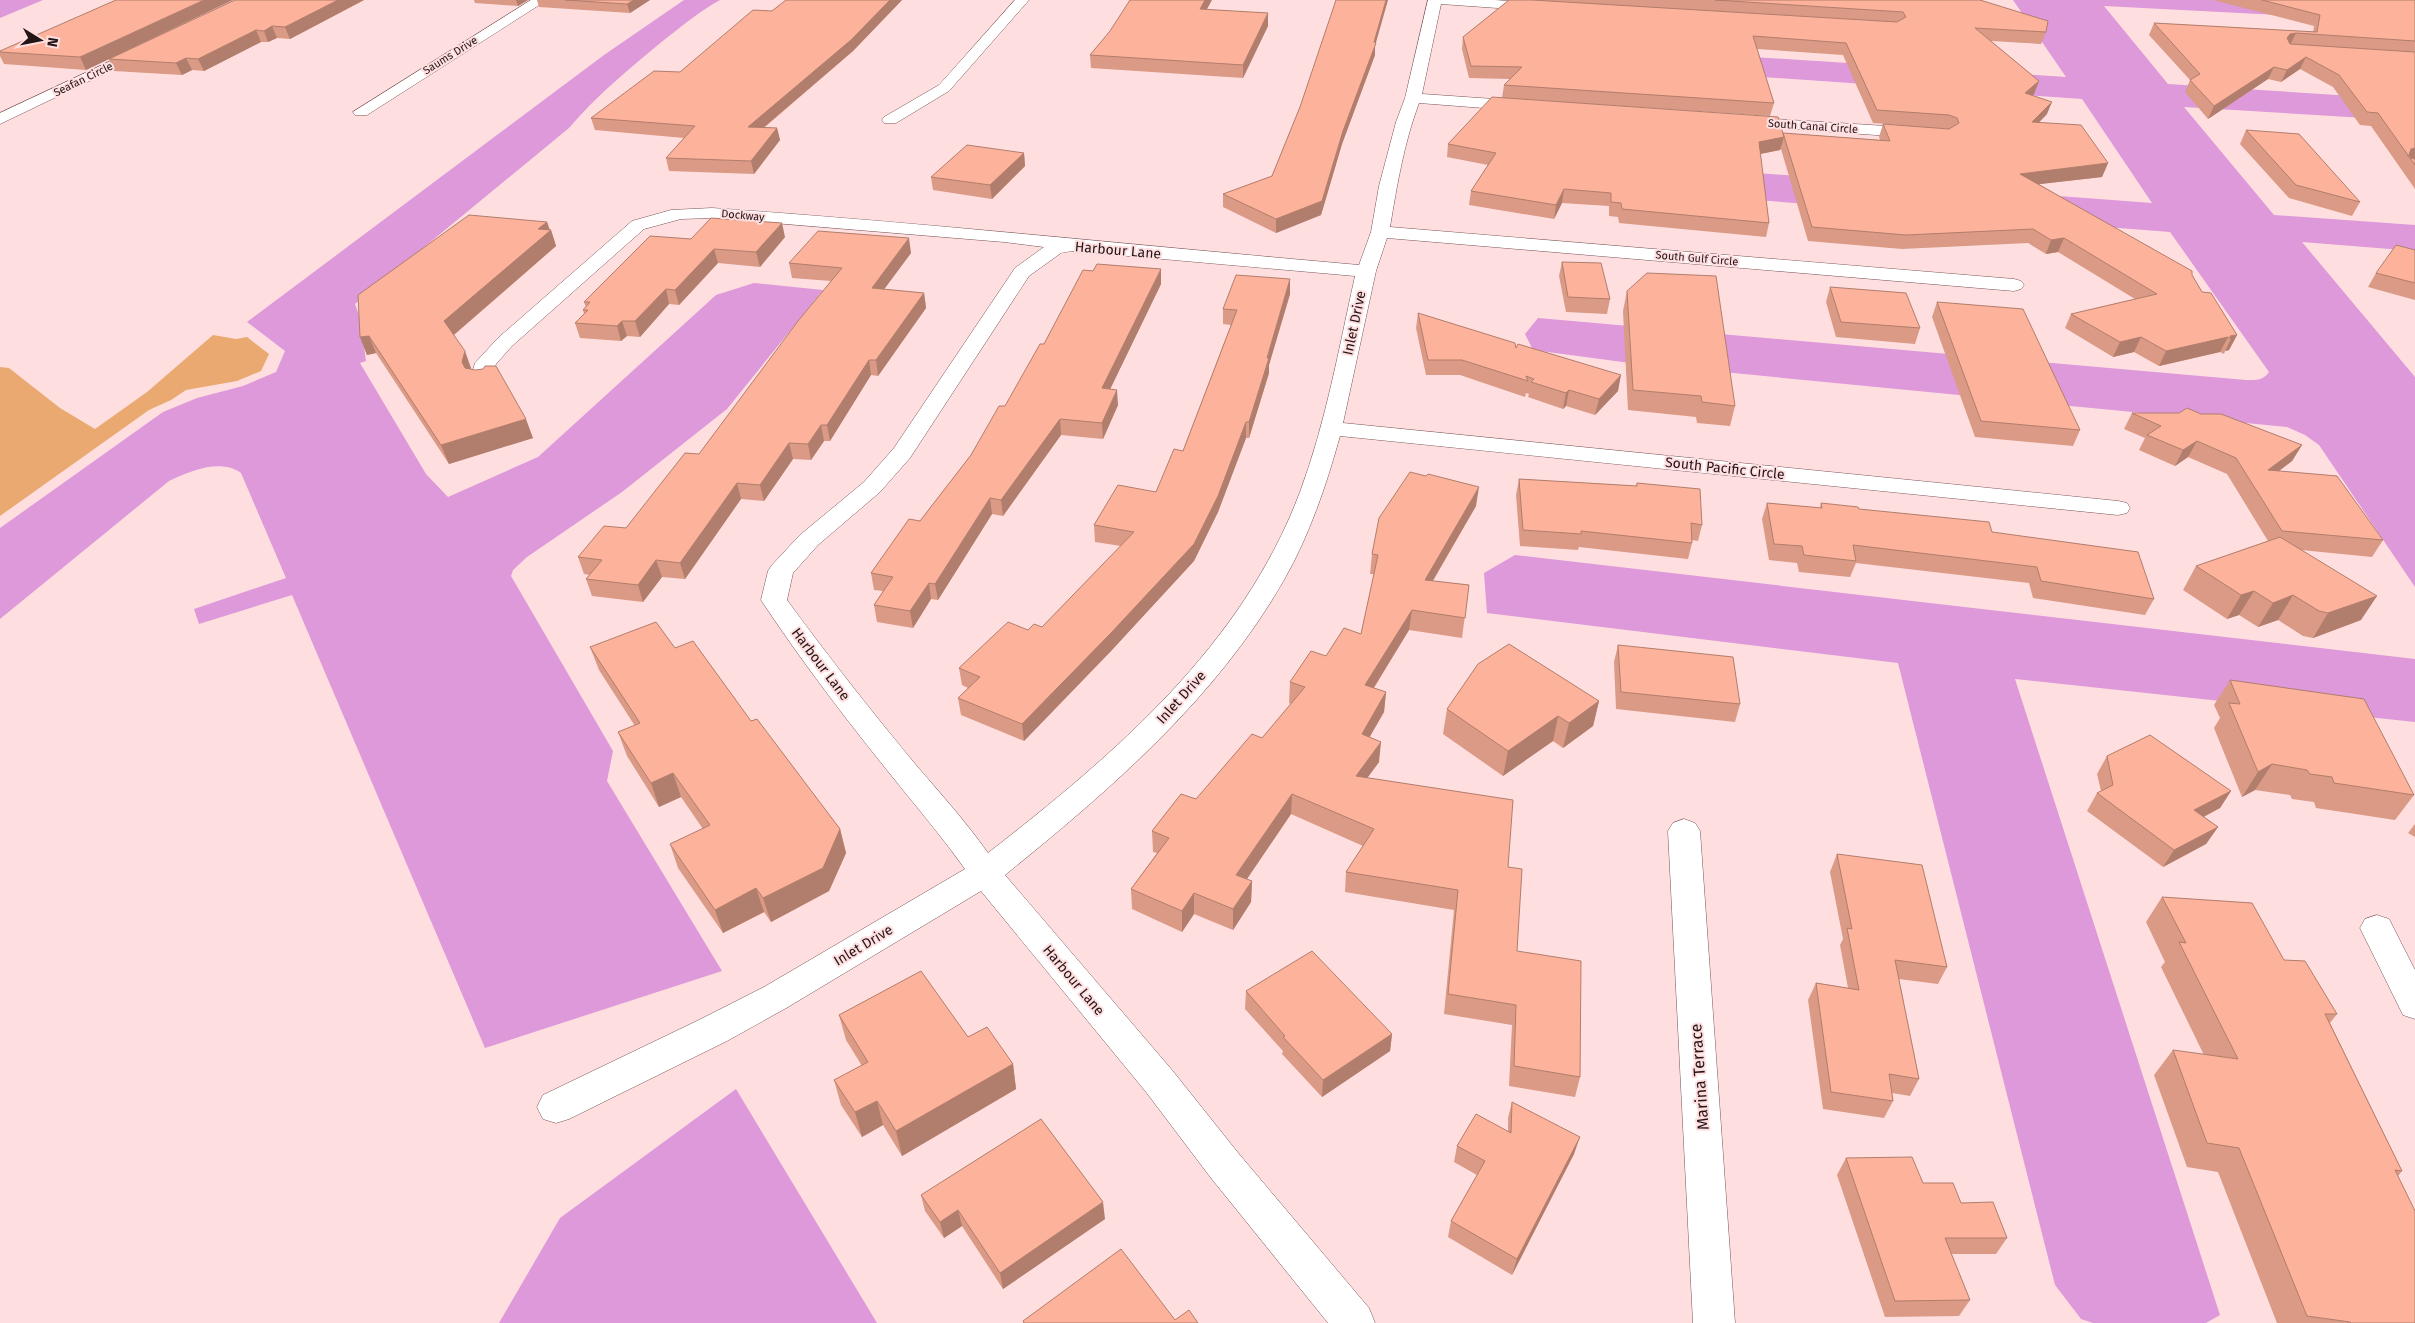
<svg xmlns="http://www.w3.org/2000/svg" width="2415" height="1323" viewBox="0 0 2415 1323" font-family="'Fira Sans',sans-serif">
<rect width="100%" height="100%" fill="#ffdee0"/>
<path fill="#eaa970" d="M213 335 236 339 247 337 269 354 261 371 237 381 186 390 171 400 149 410 0 516V367L9 368 60 408 95 429 147 392Z"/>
<path fill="#dd99da" d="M0 0H43L0 18Z
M684 0H720C700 11 682 26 664 40 630 68 597 95 569 128L355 304 360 318 366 361 360 363 426 474 448 497 538 457 716 295 754 283 823 290 727 409 622 492 527 557 513 570 511 576 613 751 607 781 722 971 485 1048 292 595 199 624 194 609 286 578 241 473C221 458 189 471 169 481L0 619V528L163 412 197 398 243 386 276 372 285 351 247 322 604 55Z
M2013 0H2269L2415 22 2104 6 2168 84 2415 100V121L2184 107 2274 215 2415 225V251L2302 242 2415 377V587L2319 445 2305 435 2287 427 1630 363 1533 350 1525 334 1538 318 2246 380C2255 380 2263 381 2269 372L2170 232 1575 186 1573 159 2152 203 2082 99 1559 63 1565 45 2066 77Z
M1515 555 2415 659V722L2015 679 2220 1315 2206 1323H2093L2081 1319 2055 1285 1898 663 1487 613 1484 573Z
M736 1089 877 1323H499L560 1218Z"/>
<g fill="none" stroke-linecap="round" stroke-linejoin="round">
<defs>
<path id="street" d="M531 0H547L367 115H355L353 112Z
M1015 0H1029L949 91 896 123H884L882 120 884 117 939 85Z
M1428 0H1495L1545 4 1547 7 1545 10 1540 11 1441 4 1422 94 1523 101 1531 106 1523 111 1419 103C1404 143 1397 185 1390 227L2014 279 2021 281 2024 285 2021 289 2014 291 1387 238 1376 271 1343 423 2118 501 2127 503 2130 508 2127 513 2118 515 1340 436C1326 486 1310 534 1284 580 1216 699 1110 790 1005 875L1172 1070 1239 1154 1369 1308 1375 1323H1328L1211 1178 1146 1092 981 891 788 1007 727 1041 569 1119 556 1123 543 1119 537 1107 543 1095 701 1019 764 987 965 869C943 838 919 810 895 780 848 722 802 662 761 600L768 571 772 565 800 535 864 482 894 448 1015 268 1044 247 1004 242 712 218 681 219 644 229 512 346 496 364 489 385 481 386 473 385 470 380 475 363 498 338 632 221 671 210 712 208C928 223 1143 246 1359 265L1371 232 1379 186 1396 122 1405 98ZM1072 251 1355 276C1339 348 1326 422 1300 492 1242 646 1115 754 988 853 966 822 941 794 916 765 871 711 828 656 787 600L793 573 818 545 880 492 910 458 1029 276 1061 253Z
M145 45 152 49 150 52 0 124V113Z
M1743 117 1918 128 1924 130 1926 133 1924 136 1918 138 1737 125 1735 122 1737 119Z
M1684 819 1695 823 1700 831 1735 1323H1693L1668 831 1673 823Z
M2377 915 2389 919 2415 970V1019L2403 1015 2360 928 2365 919Z"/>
</defs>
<use href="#street" stroke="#775557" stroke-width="1"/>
<use href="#street" fill="#fff" fill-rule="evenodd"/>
</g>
<path fill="#da9a85" d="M235 0H364L290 39 277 38 268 42H261L204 71 192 70 182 75 114 71 109 59 86 70 4 64 0 56V51H126Z
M474 0H528L518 6 475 3Z
M537 0H650L630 13 539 7Z
M786 0H902L853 51 765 127 777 128 780 140 754 174 669 171 666 158 684 138 595 130 591 118 680 72 772 11Z
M1509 0H1980L2046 32 2041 44 1991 41 2039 81 2034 94 2032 95 2047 114 2039 122 2108 163 2102 177 2039 184 2192 275 2202 292 2237 335 2229 350 2225 351 2224 354 2220 352 2159 366 2134 352 2113 357 2065 328 2071 314 2135 299 2058 252 2046 254 2028 243 1902 249 1808 241 1781 149 1780 150 1760 154 1769 223 1766 237 1619 223 1618 217 1609 216V206L1562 203 1554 219 1469 205 1471 191 1488 165 1447 157 1448 144 1783 133 1880 140 1879 137 1883 124 1947 129 1873 123 1843 55 1757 49 1774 103 1770 116 1502 98 1504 85 1510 79 1469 78 1462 49 1463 37Z
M2213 0H2415V189L2371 126 2360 125 2333 87 2300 69 2281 82 2268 79 2208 119 2185 92 2190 80 2149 35 2154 23 2313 32 2314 26Z
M1207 10 1268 13V26L1243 78 1091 68 1090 55Z
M1375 46V55L1342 144 1321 215 1276 233 1223 207V194L1272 176 1300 107Z
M2246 130 2360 202 2352 216 2289 198 2240 144Z
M1024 153 1025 166 992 199 933 190 931 177Z
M547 222 550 230H551L556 246 454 335 471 369 533 438 449 464 376 353 367 355 360 337Z
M785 237 760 267 718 263 679 305 669 304 640 337 627 336 621 341 580 338 575 323 584 314 583 310 586 307 584 302 691 239Z
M2415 250V300L2368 287 2376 273Z
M911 253 884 289 924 293 926 308 878 376 871 375 830 441H824L811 460 793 459 764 501 741 499 685 579 662 577 643 602 592 596 586 579 590 575 584 574 578 557 626 528 699 454 831 281 792 278 789 263Z
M1562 262 1610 299 1607 314 1566 312 1559 276Z
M1290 279V294L1269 365V373L1249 438H1246L1218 512 1194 561 1111 651 1024 741 961 715 958 698 968 688 962 685 959 668 1028 630 1042 627 1121 546 1095 542 1094 525 1156 492 1183 451 1231 325 1223 324V309Z
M1161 284 1110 389 1118 405 1103 439 1061 435 1003 516 992 514 938 600 931 599 913 628 877 622 874 605 883 591 874 590 871 573 920 521 971 455 1005 406 1044 344Z
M1830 287 1920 328 1915 344 1836 337 1826 302Z
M1627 291 1735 406 1730 426 1697 423 1696 417 1628 410 1623 311Z
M1937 302 2080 430 2073 446 1975 437 1932 317Z
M1418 313 1516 348 1618 391 1595 415 1566 406 1563 409 1528 397 1529 394 1526 393 1525 397 1460 375H1426L1416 328Z
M2132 413 2201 414 2302 445 2292 461 2279 471 2383 540 2372 557 2301 550 2361 620 2313 638 2303 636 2278 620 2258 627 2239 615 2227 619 2183 590 2196 566 2268 541 2227 474 2188 457 2175 466 2139 450 2145 438 2124 429Z
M1426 476 1476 506 1433 581 1469 585 1462 638 1409 630 1374 688 1386 692 1384 712 1369 737 1379 762 1367 778 1508 867 1517 951 1580 1077 1575 1097 1509 1086 1512 1025 1444 1014 1454 910 1345 892 1346 872 1363 846 1291 814 1247 879 1252 881 1251 902 1233 930 1194 914 1182 932 1132 909 1131 889 1157 853 1153 852 1152 831 1196 799 1262 738 1291 704 1289 703 1290 682 1326 656 1361 634 1374 574H1370L1372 554Z
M1519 479 1636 486 1637 483 1702 525 1698 541 1692 540V543L1688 559 1579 547 1578 550 1520 546 1516 495Z
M1767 503 1820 508 1821 503 1992 532 2154 599 2145 615 2033 598 2029 583 1856 563 1850 577 1799 572 1797 563 1769 560 1762 519Z
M1618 645 1740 704 1735 722 1616 709 1614 662Z
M590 647 675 648 751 721 840 829 846 853 829 891 771 922 764 912 723 933 678 868 670 844 703 829 681 797 659 807 627 756 618 732 635 726 599 670Z
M2230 680 2414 795 2395 820 2316 808 2314 802 2292 799 2290 795 2255 790 2242 797 2214 728 2220 718 2214 705Z
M1599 701 1593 726 1563 748 1553 741 1503 776 1443 734 1447 709Z
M2107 756 2231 791 2220 808 2204 817 2218 827 2206 844 2163 867 2087 811 2097 793 2101 791 2097 774Z
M2415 824V837L2408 833Z
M1837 854 1947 967 1938 984 1899 979 1919 1079 1910 1096 1892 1093 1893 1101 1884 1118 1823 1109 1808 1000 1816 983 1848 988 1840 945 1843 939 1830 872Z
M2162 897 2284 960 2337 1014 2330 1023 2402 1171 2398 1176 2415 1323H2277L2218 1172 2187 1167 2154 1075 2173 1050 2204 1055 2161 967 2165 962 2146 922Z
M1246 991 1392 1034 1390 1051 1322 1097 1282 1054 1283 1051 1245 1009Z
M839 1015 968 1037 1013 1064 1016 1089 902 1156 883 1125 862 1137 841 1105 834 1080 862 1066 846 1040Z
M1512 1102 1574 1154 1512 1275 1448 1237 1451 1221 1477 1175 1454 1162 1457 1146 1508 1131V1118Z
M1846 1158 1923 1183 1961 1203 2007 1238 1996 1254H1951L1970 1300 1959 1316 1885 1317 1837 1175Z
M921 1195 1105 1219 1003 1289 962 1226 944 1238 925 1211Z"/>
<path fill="#b17d6c" d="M204 0H233L86 70 80 57Z
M338 0H364L290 39 285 27Z
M516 0H528L518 6Z
M634 0H650L630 13 627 4Z
M890 0H902L853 51 750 139 748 127Z
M1205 0H1212L1200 22V9Z
M1386 0H1388L1375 46V55L1342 144 1321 215 1276 233V219L1343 131 1374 42Z
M1268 13V26L1243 78V65Z
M272 26 277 38 268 42 264 31Z
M256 30 261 42 204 71 198 59Z
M2296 33 2290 45 2287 38 2290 34Z
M2306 57 2300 69 2281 82 2287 70Z
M186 58 192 70 182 75 176 63Z
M2274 67 2268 79 2208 119 2214 106Z
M2039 81 2034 94 2020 106 2025 93Z
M2052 102 2047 114 2027 135 2032 122Z
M777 128 780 140 754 174 751 161Z
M1784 137 1780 150 1755 155 1759 142Z
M2415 148V161H2412L2407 155 2411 149Z
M1024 153 1025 166 992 199 990 185Z
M2108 163 2102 177 2015 187 2020 174Z
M1564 189 1562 203 1554 219 1556 205Z
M547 222 550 231 551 230 556 246 450 338 444 321 538 229Z
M782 223 785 237 760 267 756 252Z
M909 238 911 253 874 303 872 288Z
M2064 238 2058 252 2046 254 2051 240Z
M714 249 718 263 679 305 675 290Z
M1161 269V284L1103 404 1102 388Z
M1290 279V294L1269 365V373L1249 438V422Z
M666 289 669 304 640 337 635 321Z
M924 293 926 308 878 376 876 360Z
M622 321 627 336 621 341 617 326Z
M2237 335 2229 350 2225 351 2231 339 2230 336Z
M369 336 376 353 367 355 360 337Z
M2141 337 2134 352 2113 357 2120 342Z
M2228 337 2220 352 2159 366 2166 351Z
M465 351 471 368 468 379 462 362Z
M869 360 871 375 830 441 827 425Z
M1621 375 1618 391 1595 415 1599 399Z
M1117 390 1118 405 1103 439 1102 423Z
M1569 390 1566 406 1563 409 1566 393Z
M526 419 533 438 449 464 441 445Z
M1060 419 1061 435 1003 516 1001 500Z
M1246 422V438L1218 512 1194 561 1111 651 1024 741 1022 724Z
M821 425 824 441 811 460 808 444Z
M2197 441 2188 457 2175 466 2183 450Z
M789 443 793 459 764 501 760 485Z
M2302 445 2292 461 2259 486 2268 470Z
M737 483 741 499 685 579 680 563Z
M1479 487 1476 506 1422 599 1425 580Z
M990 498 992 514 938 600 935 584Z
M656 560 662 577 643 602 638 585Z
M929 583 931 599 913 628 910 611Z
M2254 591 2239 615 2227 619 2241 595Z
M2293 595 2278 620 2258 627 2273 603Z
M2377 596 2361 620 2313 638 2328 613Z
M1412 610 1409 630 1363 705 1365 685Z
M1386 692 1384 712 1360 754 1362 734Z
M1599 701 1593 726 1563 748 1569 723Z
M1558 716 1553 741 1503 776 1508 751Z
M1381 742 1379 762 1354 796 1356 776Z
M2272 764 2255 790 2242 797 2258 772Z
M673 773 681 797 659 807 651 783Z
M2231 791 2220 808 2183 827 2194 810Z
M1292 794 1291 814 1236 895V875Z
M2218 827 2206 844 2163 867 2174 850Z
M840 829 846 853 829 891 771 922 763 898Z
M1252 881 1251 902 1233 930V909Z
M756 888 764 912 723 933 715 910Z
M1194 893V914L1182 932V911Z
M1392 1034 1390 1051 1322 1097 1323 1080Z
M1013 1064 1016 1089 902 1156 896 1131Z
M877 1101 883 1125 862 1137 855 1112Z
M1580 1137 1574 1154 1512 1275 1517 1259Z
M1103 1202 1105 1219 1003 1289 1000 1273Z
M958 1210 962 1226 944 1238 940 1222Z"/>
<path fill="#fdb39b" stroke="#b17d6c" d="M116 0H204L80 57 0 52V51Z
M235 0H338L285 27 272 26 264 31 256 30 198 59 186 58 176 63 109 59Z
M565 0H634L627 4Z
M786 0H890L851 40 748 127 777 128 751 161 666 158 695 126 591 118 654 71 680 72 753 10 772 11Z
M1130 0H1205L1200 9 1268 13 1243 65 1090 55 1110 31Z
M1336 0H1386L1374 42 1376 43 1343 131 1322 201 1276 219 1223 194 1272 176 1300 107Z
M1509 0H1532L1897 22 1906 17 1903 12 1715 0H1980L2048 21 2046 32 1975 28 2039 81 2025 93 2052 102 2032 122 2081 125 2108 163 2020 174 2192 271V275L2202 292 2211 293 2237 335 2230 336 2231 339 2228 337 2166 351 2141 337 2120 342 2071 314 2157 294 2064 238 2051 240 2033 229 1906 235 1812 227 1783 133 1890 141 1883 124 1949 129 1959 123 1957 118 1949 115 1877 110 1846 43 1753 36 1774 103 1504 85 1522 67 1471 66 1463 37Z
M2262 0H2415V41L2296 33 2290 34 2287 38 2290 44 2415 52V148L2411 149 2409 155 2411 158 2415 159V165L2378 113 2367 112 2339 75 2306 57 2287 70 2274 67 2214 106 2190 80 2200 74 2154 23 2317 32 2320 15Z
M1492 97 1778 117 1784 137 1759 142 1769 223 1622 209 1621 203 1611 202V193L1564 189 1556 205 1471 191 1496 153 1448 144Z
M2246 130 2299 134 2360 202 2296 185Z
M967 145 1024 153 990 185 931 177Z
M469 215 547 222 538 229 551 230 444 321 465 351 462 362 465 368 475 370 483 369 485 366H496L526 419 441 445 369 336 360 337 358 295Z
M711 218 782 223 756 252 714 249 675 290 666 289 635 321H622L617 326 575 323 588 310H583L590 302H584L650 236 691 239Z
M818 231 909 238 872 288 924 293 876 360H869L827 425H821L808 444 789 443 760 485 737 483 680 563 656 560 638 585 586 579 602 560 578 557 604 526 626 528 685 453 699 454 798 321 842 268 789 263Z
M2396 245 2415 250V283L2376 273Z
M1562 262 1601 263 1610 299 1568 297Z
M1097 264 1161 269 1102 388 1117 390 1102 423 1060 419 1001 500 990 498 935 584 929 583 910 611 874 605 893 577 871 573 909 519 920 521 971 455 999 406H1005L1040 344H1044L1083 270 1093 271Z
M1647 273 1716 276 1735 406 1702 402 1701 396 1633 390 1627 291Z
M1236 275 1290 279 1267 358H1269L1249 422H1246L1218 496 1194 544 1110 634 1022 724 958 698 980 677 959 668 1008 622 1028 630 1034 624 1042 627 1134 532 1094 525 1118 485 1156 492 1174 449 1183 451 1237 310 1223 309Z
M1830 287 1906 293 1920 328 1841 322Z
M1937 302 2023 309 2080 430 1981 421Z
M1418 313 1515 343 1516 348 1518 344 1621 375 1599 399 1569 390 1566 393 1531 382 1534 379 1526 376 1528 381 1462 360H1428Z
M2187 408 2201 414H2221L2302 445 2268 470 2337 476 2383 540 2282 531 2236 458 2197 441 2183 450 2147 435 2161 426 2132 413H2179Z
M1410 472 1426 476 1428 474 1479 487 1425 580 1469 585 1465 618 1412 610 1365 685 1386 692 1362 734 1381 742 1356 776 1513 800 1508 867 1522 869 1517 951 1581 961 1580 1077 1514 1066 1516 1005 1448 994 1458 890 1346 872 1374 829 1292 794 1236 875 1252 881 1233 909 1194 893 1182 911 1131 889 1169 838 1152 831 1181 794 1196 799 1252 734 1262 738 1305 687 1290 682 1311 651 1326 656 1344 628 1361 634 1378 555 1372 554 1379 518Z
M1519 479 1637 486V483L1700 489 1702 525 1691 523 1692 543 1581 531V534L1523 530Z
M1767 503 1822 508 1821 503 1858 507 1859 509 1989 522 1992 532 2138 552 2154 599 2041 581 2037 567 1853 545 1856 561 1804 555 1802 546 1774 544Z
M2280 537 2377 596 2328 613 2319 611 2293 595 2273 603 2254 591 2241 595 2196 566Z
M656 622 675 648 693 641 751 721 757 719 840 829 823 868 763 898 756 888 715 910 670 844 710 825 673 773 651 783 618 732 640 723 590 647Z
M1509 644 1599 701 1569 723 1558 716 1508 751 1447 709 1478 664Z
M1618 645 1733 657 1740 704 1621 692Z
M2230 680 2364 699 2414 795 2334 783 2332 777 2310 774 2307 770 2272 764 2258 772 2229 703 2240 704Z
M2150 735 2231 791 2194 810 2218 827 2174 850 2097 793 2113 785 2107 756Z
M1837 854 1922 865 1947 967 1895 960 1919 1079 1889 1074 1893 1101 1831 1092 1816 983 1859 990 1847 928 1852 929Z
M2162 897 2252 903 2284 960 2305 961 2337 1014H2325L2402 1171 2395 1170 2415 1211V1323H2351L2350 1322 2307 1316 2239 1148 2207 1143 2173 1050 2238 1059 2179 942 2186 943Z
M1312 951 1392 1034 1323 1080 1283 1037 1285 1036 1246 991Z
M921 971 968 1037 987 1027 1013 1064 896 1131 877 1101 855 1112 834 1080 868 1062 839 1015Z
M1512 1102 1580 1137 1517 1259 1451 1221 1485 1161 1457 1146 1476 1114 1511 1133Z
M1041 1119 1103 1202 1000 1273 958 1210 940 1222 921 1195Z
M1912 1157 1923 1183H1953L1961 1203 1993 1202 2007 1238H1945L1970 1300 1895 1301 1846 1158Z
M1121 1249 1175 1320 1189 1310 1198 1323H1024L1023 1321Z"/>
<g text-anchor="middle" stroke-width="4" stroke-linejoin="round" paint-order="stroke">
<g font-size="11" fill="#231516" stroke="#ffdee0">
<text transform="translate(450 55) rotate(-32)" y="4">Saums Drive</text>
<text transform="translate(83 79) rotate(-26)" y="4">Seafan Circle</text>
<text transform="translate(1813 126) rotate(4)" y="4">South Canal Circle</text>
<text transform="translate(743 215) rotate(5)" y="4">Dockway</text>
<text transform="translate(1697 258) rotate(5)" y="4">South Gulf Circle</text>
</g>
<g font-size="14" fill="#231516" stroke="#ffdee0">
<text transform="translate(1118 250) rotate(5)" y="5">Harbour Lane</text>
<text transform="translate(1354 323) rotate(-78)" y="5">Inlet Drive</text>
<text transform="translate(1725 468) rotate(6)" y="5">South Pacific Circle</text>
<text transform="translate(821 664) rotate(53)" y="5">Harbour Lane</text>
<text transform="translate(1181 697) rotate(-48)" y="5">Inlet Drive</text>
<text transform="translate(863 945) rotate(-31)" y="5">Inlet Drive</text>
<text transform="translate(1074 980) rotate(50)" y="5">Harbour Lane</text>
</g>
<g font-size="16" fill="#231516" stroke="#ffdee0">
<text transform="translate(1699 1077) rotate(-94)" y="6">Marina Terrace</text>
</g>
</g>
<g transform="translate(40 40) rotate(100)" stroke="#ffdee0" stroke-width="4" paint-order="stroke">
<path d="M0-4L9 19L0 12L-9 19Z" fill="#231516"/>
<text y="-8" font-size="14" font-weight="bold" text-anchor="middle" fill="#231516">N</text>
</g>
</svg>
